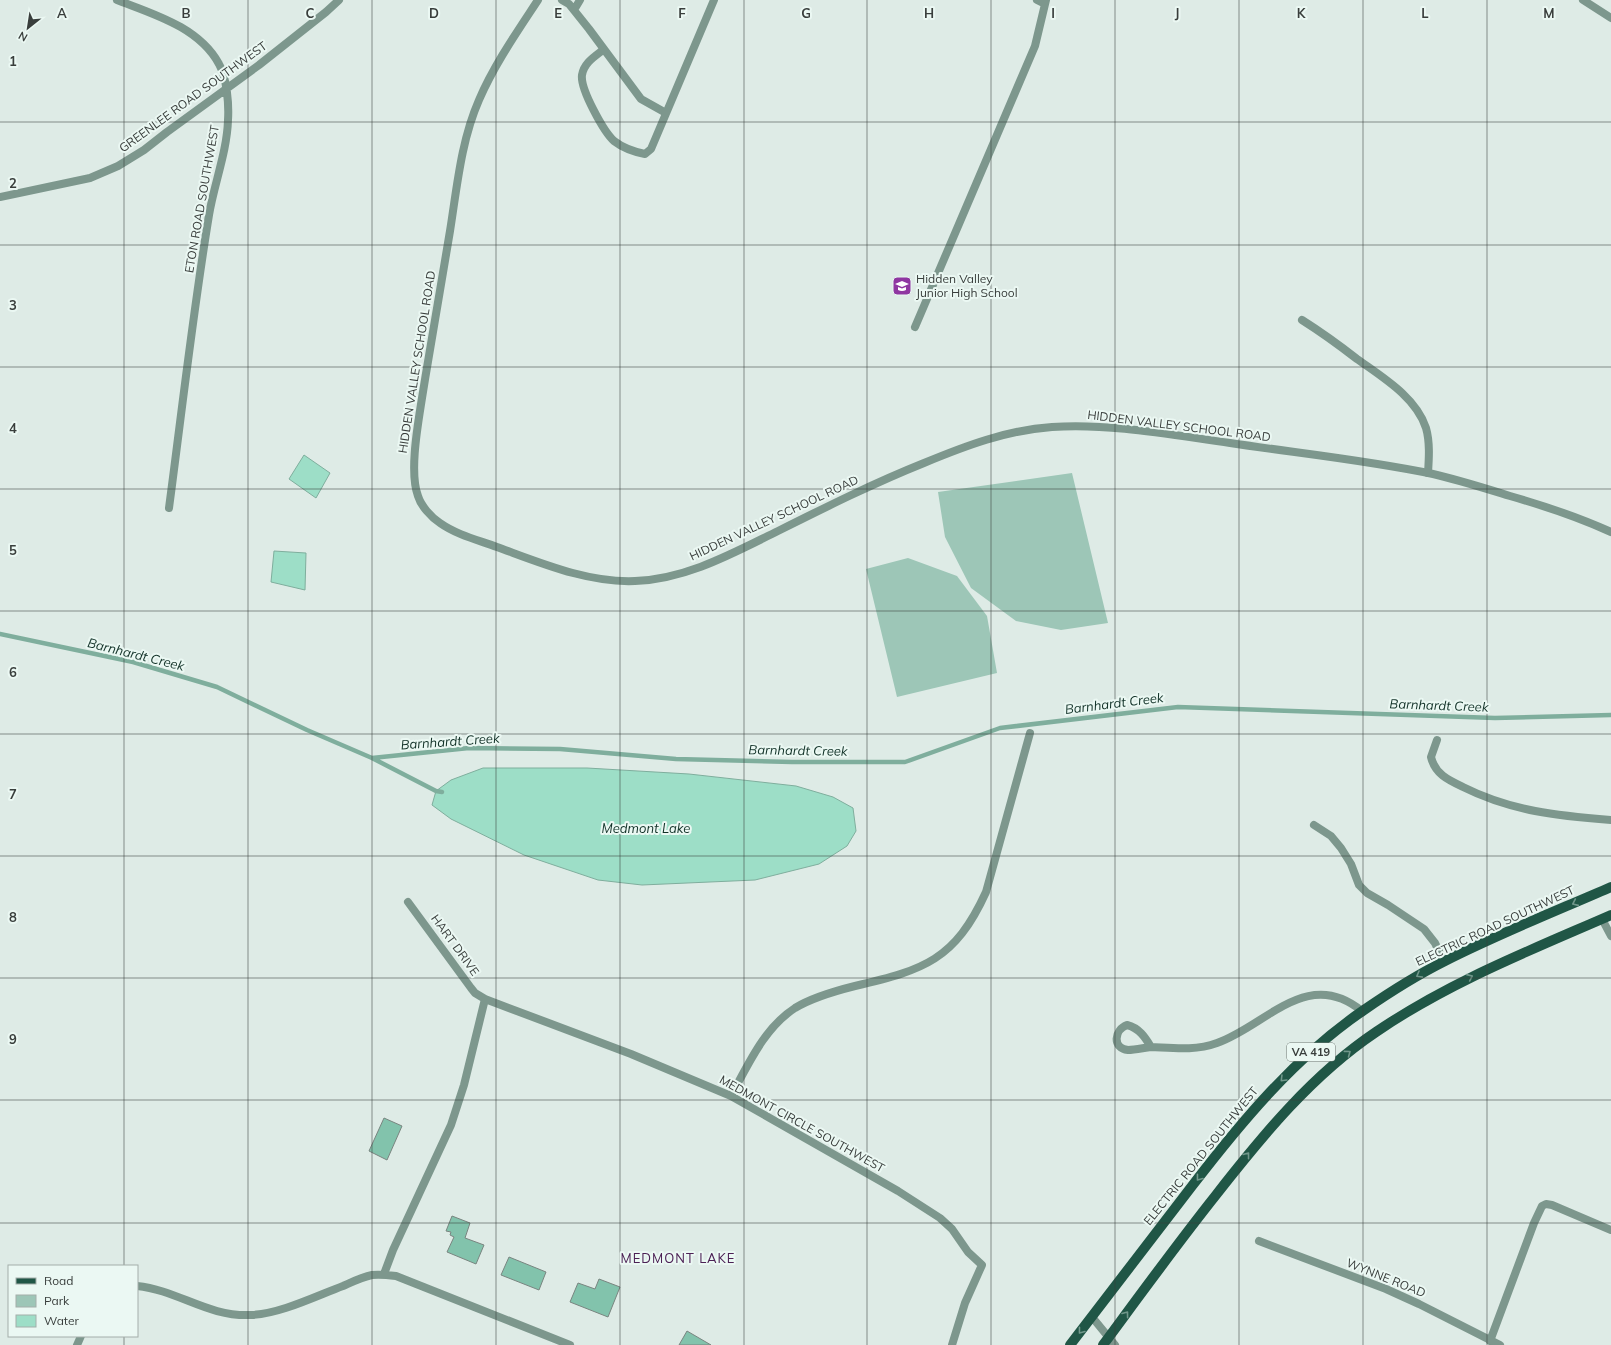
<svg xmlns="http://www.w3.org/2000/svg" width="1611" height="1345" viewBox="0 0 1611 1345" font-family="Mulish,sans-serif">
<rect width="100%" height="100%" fill="#deebe6"/>
<path fill="#9dc6b7" d="M1072 473 1108 623 1061 630 1016 621 971 588 945 537 938 492Z
M908 558 957 576 987 616 997 673 897 697 866 569Z"/>
<path fill="#9ddec7" stroke="#7fae9d" d="M304 455 330 473 316 498 289 479Z
M274 551 306 553 305 590 271 582Z
M483 768H587L689 774 796 786 833 797 853 808 856 831 847 846 819 864 755 880 642 885 598 880 524 855 451 819 432 805 436 791 451 780Z"/>
<g fill="none" stroke-linecap="round" stroke-linejoin="round">
<path stroke="#7fae9d" stroke-width="4.5" d="M0 634 133 662 217 687 307 730 372 758 436 791 442 792
M372 758 469 748 560 749 676 759 792 762H905L1000 728 1178 707 1495 718 1611 715"/>
</g>
<path fill="#82c3ac" stroke="#798580" d="M384 1118 402 1126 387 1160 369 1151Z
M452 1216 470 1223 465 1238 484 1245 476 1264 447 1252 454 1237 450 1235 451 1232 446 1231Z
M509 1257 546 1272 539 1290 501 1275Z
M599 1279 620 1287 608 1317 570 1302 578 1283 595 1289Z
M687 1331 711 1345H679Z"/>
<g fill="none" stroke-linecap="round" stroke-linejoin="round">
<path stroke="#7d978d" stroke-width="8" d="M562 0 569 4 589 29 641 99 666 113
M1037 0 1045 4
M574 10 580 0
M603 50C594 57 584 63 582 75 580 89 604 132 614 141 623 148 635 152 645 154L651 149 714 0
M1302 320C1321 332 1339 345 1357 359 1382 377 1416 397 1426 428 1430 442 1429 458 1428 473
M915 327 1035 46 1046 0
M1437 740 1431 757C1435 774 1448 780 1463 787 1511 811 1558 816 1611 820
M1314 825 1331 836 1341 848 1351 864 1359 885 1367 893 1388 905 1424 929 1435 943 1444 962
M1127 1025C1139 1028 1145 1037 1151 1047 1143 1048 1135 1050 1128 1050 1112 1048 1114 1030 1127 1025Z
M1151 1047C1173 1048 1195 1051 1217 1043 1266 1026 1307 966 1362 1011
M1490 1341 1534 1223 1542 1206 1546 1204 1552 1205 1611 1230"/>
<path stroke="#7d978d" stroke-width="8" d="M117 0C153 14 199 27 219 64 227 78 229 105 228 120 227 152 214 184 209 215 193 312 182 410 169 508
M538 0C517 32 494 65 479 100 461 141 457 187 450 231 441 286 431 342 422 398 418 424 409 472 418 496 421 506 431 517 440 523 457 535 478 540 497 547 541 563 588 583 635 581 687 579 733 553 778 531 826 507 874 483 924 463 965 446 1007 430 1052 427 1110 423 1172 435 1230 443 1297 453 1366 460 1433 474 1459 480 1484 488 1510 496 1545 506 1578 517 1611 532
M1583 0 1611 18
M0 197 90 178 118 166 144 150 167 132 259 65 326 12 339 0
M408 902 471 988 475 993 485 999 631 1054 731 1096 898 1191 940 1218 952 1229 968 1252 982 1265 965 1303 952 1345
M731 1096C748 1065 764 1028 795 1008 813 997 835 991 855 986 924 970 955 960 986 892L1030 733
M1259 1241 1386 1289 1419 1304 1500 1345
M384 1274 393 1250 451 1125 464 1085 485 999
M137 1286C178 1290 207 1317 251 1315 280 1314 316 1296 343 1286 352 1282 362 1277 372 1275 380 1274 388 1275 396 1276L570 1345
M1092 1317 1115 1345
M77 1345 81 1336"/>
<path stroke="#7d978d" stroke-width="8" d="M1602 919 1611 936"/>
<path stroke="#205646" stroke-width="10" d="M1070 1345C1111 1292 1151 1239 1192 1186 1242 1121 1295 1057 1364 1010 1390 992 1417 975 1445 961 1498 934 1556 911 1611 887
M1103 1345C1140 1295 1177 1244 1216 1195 1263 1135 1312 1075 1376 1032 1449 982 1531 950 1611 915"/>
</g>
<defs><path id="oneway-chevron" d="M-2-3.5L2.5 0L-2 3.5" fill="none" stroke-width="1.6" stroke-linecap="round" stroke-linejoin="round"/></defs>
<g stroke="#71978b">
<use href="#oneway-chevron" transform="translate(1575 903) rotate(156)"/>
<use href="#oneway-chevron" transform="translate(1419 975) rotate(151)"/>
<use href="#oneway-chevron" transform="translate(1470 977) rotate(-24)"/>
<use href="#oneway-chevron" transform="translate(1348 1053) rotate(-37)"/>
<use href="#oneway-chevron" transform="translate(1283 1079) rotate(135)"/>
<use href="#oneway-chevron" transform="translate(1247 1155) rotate(-52)"/>
<use href="#oneway-chevron" transform="translate(1199 1178) rotate(128)"/>
<use href="#oneway-chevron" transform="translate(1126 1314) rotate(-53)"/>
<use href="#oneway-chevron" transform="translate(1081 1331) rotate(128)"/>
</g>
<path fill="none" stroke="#393e3c" stroke-width="1" stroke-opacity="0.55" d="M124 0V1266M248 0V1345M372 0V1345M496 0V1345M620 0V1345M744 0V1345M867 0V1345M991 0V1345M1115 0V1345M1239 0V1345M1363 0V1345M1487 0V1345M0 122H1611M0 245H1611M0 367H1611M0 489H1611M0 611H1611M0 734H1611M0 856H1611M0 978H1611M0 1100H1611M0 1223H1611M124 1336V1345"/>
<defs>
<symbol id="school-square" viewBox="-11 -11 22 22"><rect x="-9" y="-9" width="18" height="18" rx="4" fill="#8f36a1" stroke="#ebf8f3"/><path d="M0-5L7-2L0 1L-7-2ZM-4 1L0 2.5L4 1V4Q0 6-4 4Z" fill="#fff"/></symbol>
</defs>
<g fill-rule="evenodd">
<use href="#school-square" x="891" y="275" width="22" height="22"/>
</g>
<g text-anchor="middle" stroke-width="4" stroke-linejoin="round" paint-order="stroke">
<rect fill="#ebf8f3" stroke="#6e7673" stroke-width="1" x="1287" y="1043" width="48" height="18" rx="3"/>
<g font-size="11" font-weight="bold" fill="#393e3c">
<text x="1311" y="1056">VA 419</text>
</g>
<g font-size="12" fill="#393e3c" stroke="#ebf8f3">
<text transform="translate(193 97) rotate(-36)" y="4">GREENLEE ROAD SOUTHWEST</text>
<text transform="translate(202 199) rotate(-80)" y="4">ETON ROAD SOUTHWEST</text>
<text transform="translate(417 362) rotate(-81)" y="4">HIDDEN VALLEY SCHOOL ROAD</text>
<text transform="translate(1179 426) rotate(7)" y="4">HIDDEN VALLEY SCHOOL ROAD</text>
<text transform="translate(774 518) rotate(-25)" y="4">HIDDEN VALLEY SCHOOL ROAD</text>
<text transform="translate(1495 926) rotate(-25)" y="4">ELECTRIC ROAD SOUTHWEST</text>
<text transform="translate(455 945) rotate(54)" y="4">HART DRIVE</text>
<text transform="translate(802 1124) rotate(29)" y="4">MEDMONT CIRCLE SOUTHWEST</text>
<text transform="translate(1201 1156) rotate(-51)" y="4">ELECTRIC ROAD SOUTHWEST</text>
<text transform="translate(1386 1278) rotate(22)" y="4">WYNNE ROAD</text>
</g>
<g font-size="12" fill="#393e3c" stroke="#ebf8f3" text-anchor="start">
<text x="916" y="283">Hidden Valley<tspan x="916" dy="14">Junior High School</tspan></text>
</g>
<g font-size="13" font-style="italic" fill="#123228" stroke="#ebf8f3">
<text transform="translate(136 654) rotate(14)" y="5">Barnhardt Creek</text>
<text transform="translate(1114 703) rotate(-7)" y="5">Barnhardt Creek</text>
<text transform="translate(1439 705) rotate(2)" y="5">Barnhardt Creek</text>
<text transform="translate(450 741) rotate(-4)" y="5">Barnhardt Creek</text>
<text transform="translate(798 750) rotate(1)" y="5">Barnhardt Creek</text>
<text x="646" y="833">Medmont Lake</text>
</g>
<g font-size="13" letter-spacing="1" fill="#4c2155" stroke="#ebf8f3">
<text x="678" y="1263">MEDMONT LAKE</text>
</g>
</g>
<g font-size="13" text-anchor="middle" font-weight="bold" fill="#393e3c" stroke="#ebf8f3" stroke-width="4" stroke-linejoin="round" paint-order="stroke">
<text x="62" y="18">A</text>
<text x="186" y="18">B</text>
<text x="310" y="18">C</text>
<text x="434" y="18">D</text>
<text x="558" y="18">E</text>
<text x="682" y="18">F</text>
<text x="806" y="18">G</text>
<text x="929" y="18">H</text>
<text x="1053" y="18">I</text>
<text x="1177" y="18">J</text>
<text x="1301" y="18">K</text>
<text x="1425" y="18">L</text>
<text x="1549" y="18">M</text>
<text x="13" y="66">1</text>
<text x="13" y="188">2</text>
<text x="13" y="310">3</text>
<text x="13" y="433">4</text>
<text x="13" y="555">5</text>
<text x="13" y="677">6</text>
<text x="13" y="799">7</text>
<text x="13" y="922">8</text>
<text x="13" y="1044">9</text>
</g>
<rect x="8" y="1265" width="130" height="72" fill="#ebf8f3" stroke="#a4aeaa"/>
<rect x="16" y="1278" width="20" height="6" fill="#205646" stroke="#a4aeaa"/>
<text x="44" y="1285" font-size="12" fill="#393e3c">Road</text>
<rect x="16" y="1295" width="20" height="12" fill="#9dc6b7" stroke="#a4aeaa"/>
<text x="44" y="1305" font-size="12" fill="#393e3c">Park</text>
<rect x="16" y="1315" width="20" height="12" fill="#9ddec7" stroke="#a4aeaa"/>
<text x="44" y="1325" font-size="12" fill="#393e3c">Water</text>
<g transform="translate(28 28) rotate(210)" stroke="#ebf8f3" stroke-width="3" paint-order="stroke">
<path d="M0-3L7 15L0 10L-7 15Z" fill="#393e3c"/>
<text y="-6" font-size="11" font-weight="bold" text-anchor="middle" fill="#393e3c">N</text>
</g>
</svg>
